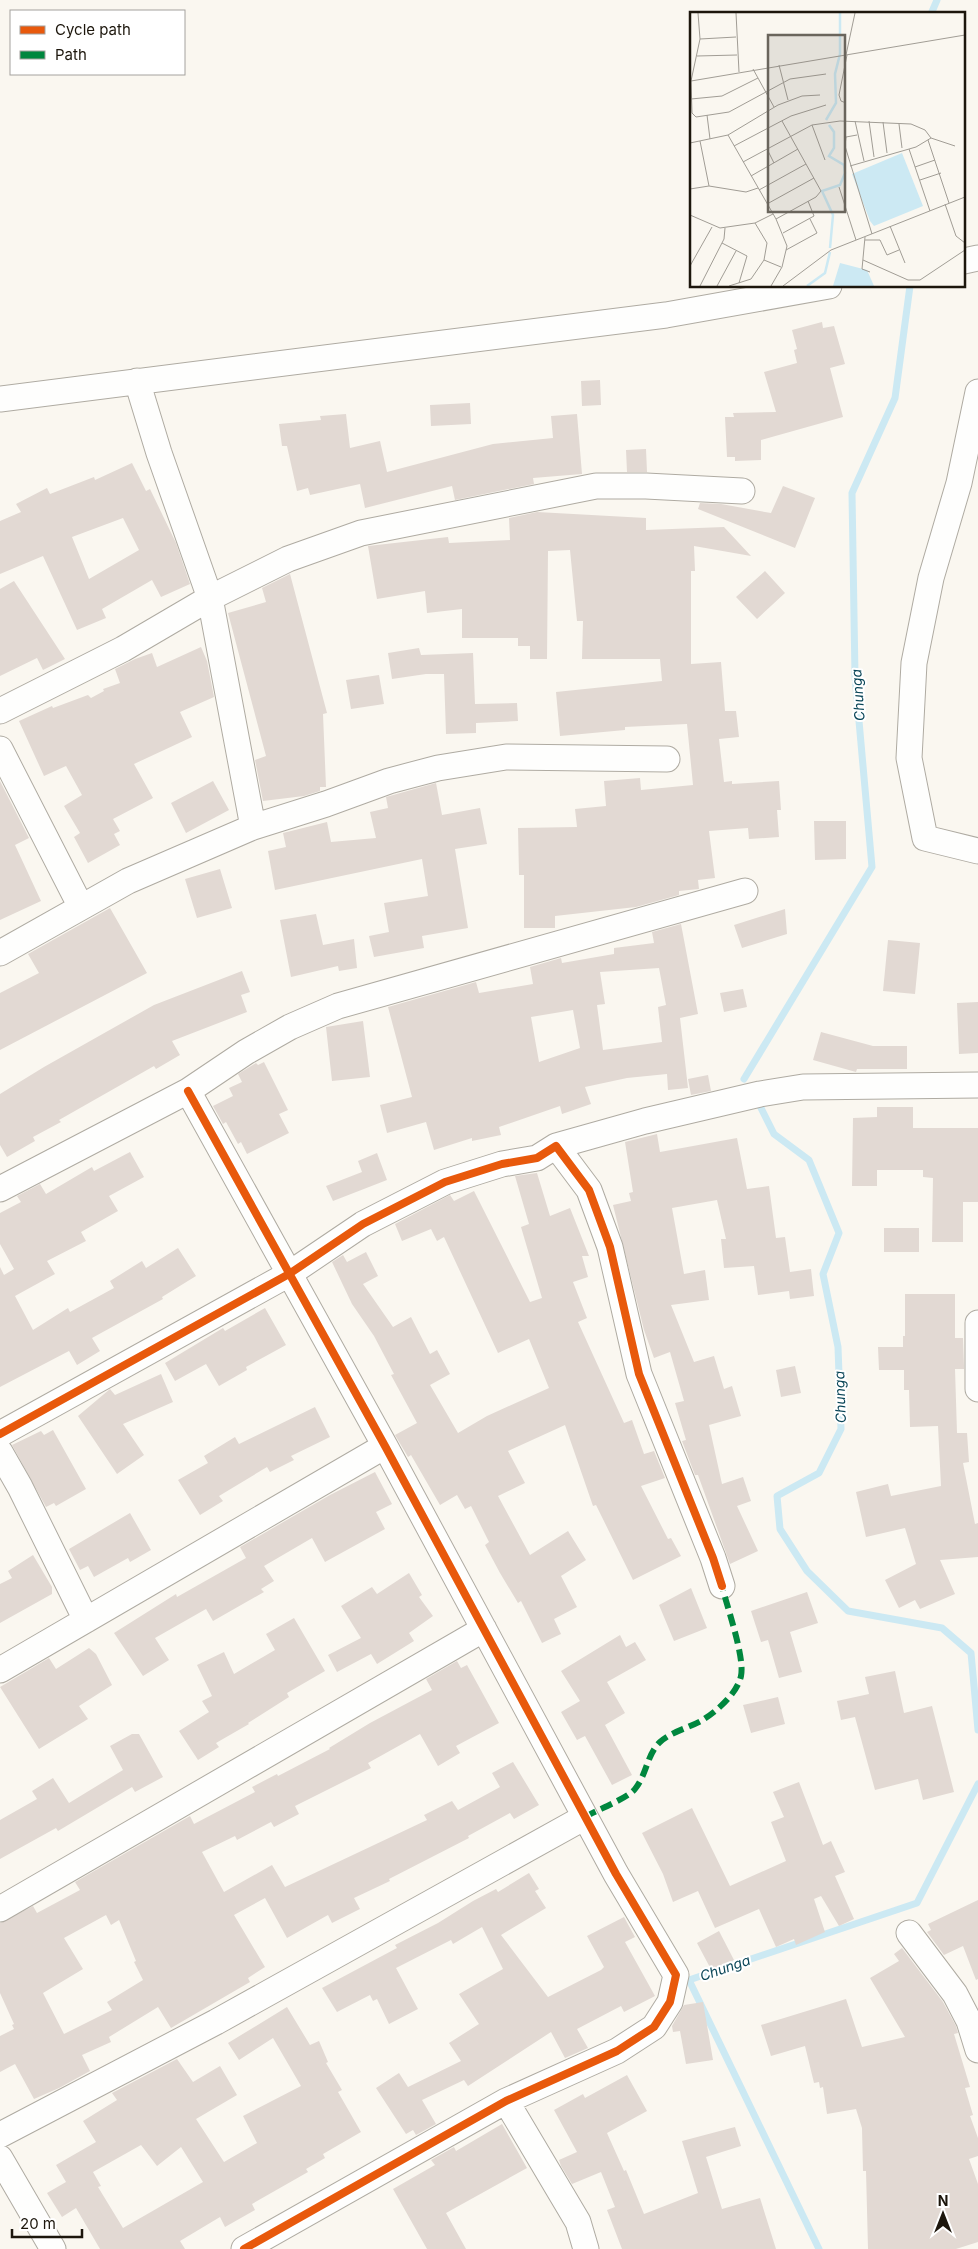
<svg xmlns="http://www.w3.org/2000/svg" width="978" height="2249" viewBox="0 0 978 2249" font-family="Inter,sans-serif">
<rect width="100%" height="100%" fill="#faf7f0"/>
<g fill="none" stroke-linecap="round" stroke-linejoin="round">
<path stroke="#cce9f3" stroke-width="7" d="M931 14 937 0
M744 1079 872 867 855 676 852 493 895 398 910 286
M757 1100 774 1134 809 1160 839 1233 823 1274 838 1347 841 1429 819 1473 777 1496 780 1529 807 1571 848 1611 942 1628 971 1653 978 1730
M819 2249 689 1980 917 1903 978 1784"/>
</g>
<path fill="#e2d9d3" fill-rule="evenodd" d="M822 322 823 328 834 326 845 364 830 368 843 417 761 440V460L735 461V457H727L725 417H734L733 413 776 412 764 372 797 363 794 350 797 349 792 330Z
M600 380 601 405 582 406 581 381Z
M470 403 471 424 431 426 430 405Z
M346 414 350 448 380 441 387 472 493 444 553 438 551 416 577 414 582 474 533 478 534 484 455 500 452 486 365 508 360 484 310 495 308 488 297 491 287 446H282L279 424 321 420 320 416Z
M646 449 647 472H627L626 450Z
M132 463 146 491 150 489 176 543 190 584 161 597 152 580 102 609 106 618 77 630 43 556 0 574V521L21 512 16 504 47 488 50 494 94 477 95 480ZM123 518 139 550 89 579 72 537Z
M783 486 815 498 795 548 698 509 700 503 721 504 771 513Z
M537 512 646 518V530L724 527 751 556 694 546 695 571H691V664L721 662 725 711H736L739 737 719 739 724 782 732 781V784L779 781 781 810H777L779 837 749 839 748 828 709 831 715 878 698 880 699 889 679 891V895L636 907 555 916V928H524V875H519L518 828 577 827 575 809 606 806 604 781 640 778 641 790 693 785 687 724 625 727V730L560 736 556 692 662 681 660 659H582L583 621H577L570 550 548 551 547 659H530V646H518V638H462V609L427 613 425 591 377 599 368 546 448 537 449 543 510 540 509 518Z
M765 571 785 593 757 619 736 597Z
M290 574 327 713 323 714 326 787H320V791L304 796 263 801 255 760 266 756 228 613 266 602 262 588Z
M14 581 65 659 43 670 37 658 0 676V589Z
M201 647 207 661 214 697 180 712 192 737 134 764 153 798 113 819 120 831 114 834 120 845 88 863 74 837 80 833 64 806 82 795 66 766 44 776 19 721 52 706 53 708 88 695 91 698 104 691 103 689 120 683 115 669 135 659 152 653 157 667Z
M419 648 421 655 473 653 475 704 517 703 518 721 476 723V733L446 734 444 674H426L392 679 388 653Z
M379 675 384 704 351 709 346 680Z
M0 781 29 838 15 845 41 901 0 920Z
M213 781 229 810 186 833 171 803Z
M436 783 442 815 480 808 487 844 455 849 468 928 422 936 424 948 374 957 369 936 389 932 384 903 428 896 422 859 275 890 268 851 286 847 283 833 327 822 331 842 376 838 370 812 388 808 386 797Z
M814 821H846V859L815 860Z
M220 869 232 908 197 918 185 879Z
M110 908 147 973 0 1050V993L39 973 28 954Z
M785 909 787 934 742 948 734 925Z
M316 914 323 945 354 939 357 968 339 971 338 966 291 977 280 920Z
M681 924 698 1014 680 1018 688 1088 668 1090 667 1074 627 1078 585 1087 591 1104 562 1114 560 1106 499 1127 501 1135 472 1141V1138L434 1150 426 1122 387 1133 380 1105 412 1097 388 1007 476 982 479 993 533 984 530 967 561 958 562 963 614 954V948L654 943 652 932ZM659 968 666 1005 658 1007 662 1042 603 1050 597 1005 605 1004 600 972ZM573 1010 580 1048 539 1062 531 1017Z
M888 940 920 943 915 994 883 991Z
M242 971 250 992 241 995 247 1012 172 1041 180 1055 156 1069 154 1066 59 1120 61 1122 33 1137 35 1141 7 1157 0 1145V1094L44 1067 154 1005Z
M743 989 747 1007 724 1012 720 993Z
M978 1002V1053L959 1054 957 1003Z
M363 1021 370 1077 332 1081 326 1027Z
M821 1032 873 1046H907V1069H857L856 1072 813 1060Z
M264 1062 288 1110 279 1114 289 1133 247 1154 241 1142 238 1144 226 1122 223 1124 213 1106 233 1096 229 1088 242 1082 238 1074 256 1063 258 1065Z
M708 1075 711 1091 691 1095 688 1079Z
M877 1107H913V1128H978V1202H963V1242H932L933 1178 923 1177V1170H877V1186H852L853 1118 877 1117Z
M657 1134 660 1152 737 1138 747 1189 769 1186 776 1238 785 1237 790 1272 811 1269 814 1296 790 1299 789 1291 758 1295 754 1266 724 1268 721 1239H726L717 1200 672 1208 684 1274 705 1270 709 1300 671 1305 694 1362 714 1356 724 1389 732 1386 741 1416 709 1425 722 1484 743 1477 751 1501 737 1506 758 1551 730 1564 698 1475H695L682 1441 686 1440 675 1403 684 1401 670 1352 654 1358 644 1330 613 1205 631 1201 629 1193 633 1192 625 1142Z
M130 1152 144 1177 109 1196 118 1211 81 1232 86 1241 47 1261 55 1274 15 1296 33 1330 68 1308 70 1312 114 1288 110 1281 142 1261 146 1268 178 1248 196 1276 162 1297 163 1299 92 1338 100 1351 77 1365 69 1351 0 1387V1267L4 1275 14 1269 0 1244V1213L21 1202 17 1196 40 1184 46 1194 92 1167 94 1171Z
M377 1153 387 1180 333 1201 326 1186 362 1172 358 1161Z
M537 1173 550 1216 570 1208 589 1256H582L588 1277 573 1282 587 1318 578 1322 624 1423 632 1420 644 1454 654 1451 665 1478 641 1486 668 1539 671 1538 681 1556 633 1580 596 1505 593 1506 565 1425 508 1451 525 1483 498 1496 530 1555 568 1531 586 1560 561 1576 577 1607 554 1619 561 1634 542 1643 521 1601 518 1603 500 1573 485 1545 489 1542 471 1506 465 1509 457 1495 440 1505 411 1455 408 1457 395 1435 417 1423 391 1375 394 1374 374 1336 352 1304 332 1262 343 1255 347 1262 366 1252 378 1276 363 1284 393 1327 411 1317 430 1354 437 1350 450 1374 430 1385 458 1433 487 1416 549 1388 529 1339 498 1353 444 1237 437 1241 431 1229 402 1241 395 1224 450 1195 454 1201 474 1191 530 1302 542 1298 521 1227 529 1224 515 1176Z
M884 1228H919V1252H884Z
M905 1294H955V1338H963L964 1366V1369H955L957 1433H967L969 1462 963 1463 975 1524 978 1523V1557L940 1560 955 1594 920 1609 915 1600 899 1608 885 1580 916 1564 905 1528 866 1537 856 1492 888 1484 891 1496 941 1486 938 1426 910 1427 909 1390H904V1370H879L878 1347H903V1336H905Z
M265 1308 286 1345 246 1367 247 1370 219 1386 206 1364 175 1381 165 1363 223 1328 225 1331Z
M795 1366 801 1393 781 1397 776 1370Z
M161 1374 173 1402 123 1424 144 1455 117 1474 78 1416 110 1389 115 1395Z
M315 1407 330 1437 291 1456 294 1460 270 1472 267 1467 219 1496 223 1501 200 1515 178 1480 208 1463 204 1456 235 1437 239 1444Z
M53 1430 86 1489 56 1506 54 1503 46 1507 12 1445 41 1431 44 1435Z
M375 1472 392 1504 376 1512 385 1529 325 1562 312 1538 264 1566 274 1581 261 1589 264 1592 213 1621 206 1609 155 1638 169 1660 143 1676 114 1633 176 1594 177 1597 246 1558 240 1547 330 1495Z
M130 1513 151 1550 130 1562 128 1558 94 1577 88 1566 80 1570 69 1549Z
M33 1555 52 1587V1594L0 1623V1584L12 1578 8 1571Z
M409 1573 422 1595 419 1597 433 1616 409 1633 414 1641 377 1664 371 1654 337 1672 328 1655 361 1638 341 1606 372 1587 377 1594Z
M691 1588 707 1628 674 1641 659 1605Z
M807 1592 818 1623 790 1632 802 1672 779 1678 768 1640 761 1642 751 1611Z
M294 1618 325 1671 287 1693 289 1697 248 1723 249 1724 216 1743 219 1747 198 1760 179 1731 209 1712 202 1701 212 1696 197 1665 224 1652 234 1674 275 1650 266 1634Z
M620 1635 626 1647 635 1642 646 1660 607 1682 625 1713 605 1725 632 1775 612 1785 585 1736 577 1740 561 1712 580 1701 561 1671Z
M89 1648 96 1654 112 1685 79 1706 88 1719 39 1749 0 1687 49 1658 56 1669Z
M457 1661 461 1668 467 1665 499 1723 456 1746 460 1753 438 1766 420 1734 368 1763 371 1768 295 1806 299 1814 274 1827 271 1822 237 1840 235 1836 202 1852 224 1892 272 1865 285 1887 427 1820 424 1815 452 1801 458 1810 500 1787 492 1773 513 1762 539 1805 514 1819 510 1813 468 1836 469 1838 389 1879 390 1881 354 1898 360 1909 332 1923 328 1915 287 1938 265 1898 234 1915 265 1967 248 1978 250 1982 171 2028 158 2007 109 2037 111 2042 82 2055 90 2071 59 2088 34 2099 15 2064 0 2072V2036L14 2029 12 2025 14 2024 0 1993V1923L33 1906 37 1913 80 1890 75 1882 190 1816 194 1824 255 1792 252 1787 277 1774 278 1776 330 1749 329 1748 370 1723 432 1690 426 1679ZM106 1915 111 1925 119 1920 136 1961 134 1962 143 1980 107 2002 112 2010 64 2034 43 1993 83 1969 64 1938Z
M895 1671 904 1713 932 1706 954 1792 923 1800 918 1779 875 1790 855 1717 841 1720 837 1701 869 1694 865 1677Z
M778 1697 785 1724 751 1733 743 1705Z
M132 1734H139L163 1777 135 1792 132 1787 58 1831 56 1828 0 1859V1820L37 1799 32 1791 53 1778 69 1803 123 1770 110 1746Z
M799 1782 823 1845 831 1841 845 1872 835 1876 854 1919 839 1926 821 1896 814 1899 825 1932 796 1945 794 1939 776 1947 759 1909 715 1928 698 1891 673 1902 663 1874 642 1833 692 1808 730 1886 786 1861 771 1822 784 1817 773 1792Z
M529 1873 539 1889 535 1891 546 1908 501 1935 548 1997 601 1970 604 1967 587 1936 624 1917 635 1937 625 1942 655 1996 624 2012 621 2006 577 2029 588 2048 565 2058 551 2032 468 2086 464 2080 422 2100 436 2124 416 2135 413 2130 406 2134 376 2088 399 2073 408 2087 461 2061 449 2043 479 2024 459 1994 503 1969 482 1927 453 1944 451 1940 396 1968 418 2009 389 2024 377 1999 373 2001 370 1995 337 2012 322 1988 397 1948 395 1945 438 1923 473 1901 496 1889 498 1892Z
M978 1900V1979L976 1980 963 1946 944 1955 927 1932 931 1930 928 1924Z
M719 1931 734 1960 713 1973 697 1943Z
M902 1948 943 2002 956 2026 958 2033 954 2034 970 2087 965 2088 973 2115 970 2116 978 2138V2156L969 2159 978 2184V2242L956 2249H868L866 2171H863L862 2128 856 2109 827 2114 823 2087 820 2088 819 2082 814 2083 805 2046 771 2056 761 2025 846 1999 862 2047 905 2037 870 1978 899 1961 894 1954Z
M703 2002 713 2060 686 2064 680 2031 673 2032 672 2026 684 2005Z
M287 2007 310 2045 319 2041 328 2062 326 2063 342 2090 338 2092 361 2132 323 2154 325 2158 306 2169 308 2172 252 2204 255 2210 225 2227 220 2217 180 2241 185 2249H100L76 2208 62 2217 47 2193 66 2182 56 2165 96 2142 83 2121 117 2100 112 2093 177 2059 193 2082 220 2066 237 2095 196 2119 224 2162 257 2143 243 2116 301 2086 273 2038 239 2060 228 2043ZM141 2145 157 2166 181 2147 203 2182 123 2228 98 2187 101 2186 93 2172Z
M627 2075 647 2111 607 2133 624 2171 626 2170 644 2214 698 2193 682 2141 735 2127 741 2146 706 2157 722 2209 760 2198 776 2249H622L607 2210 615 2207 601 2172 572 2184 561 2166 559 2160 577 2152 554 2110 583 2094 585 2098Z
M502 2124 527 2168 446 2213 466 2249H427L393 2189 435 2165 431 2160 454 2147 456 2151Z"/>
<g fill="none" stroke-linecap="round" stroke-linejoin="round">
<defs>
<path id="street" d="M964 261 978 258
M137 381 159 453 210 598 253 827
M978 392 959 483 931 578 914 663 909 758 925 838 978 851
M0 399 666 315 829 286
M0 711 123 649 210 598 288 559 361 533 596 486H646L742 491
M0 749 81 907
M0 953 128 881 253 827 326 804 389 781 438 768 506 757 667 759
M188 1091 385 1446 616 1874 676 1975 670 2002 654 2027 617 2051 506 2101 244 2249
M556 1146 645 1121 760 1094 803 1087 978 1085
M0 1189 188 1091 246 1052 290 1027 338 1006 745 891
M978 1323V1389
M0 1434 289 1274 363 1224 445 1182 502 1164 537 1158 556 1146 589 1190 610 1247 639 1374 713 1558 722 1586
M0 1452 20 1487 86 1620
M0 1670 385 1446
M0 1909 484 1629
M909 1933 955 1994 969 2021 978 2050
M506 2101 578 2222 586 2249
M0 2135 216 2022 585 1817
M0 2158 53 2249"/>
</defs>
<use href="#street" stroke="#afaba2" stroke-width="27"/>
<use href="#street" stroke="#fefefd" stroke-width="25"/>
<path stroke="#00873e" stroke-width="6" stroke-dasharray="12 6" stroke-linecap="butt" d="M585 1817C597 1810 628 1798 635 1789 647 1774 647 1754 660 1742 671 1732 688 1728 701 1721 716 1712 737 1694 741 1676 745 1657 727 1607 722 1586"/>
<defs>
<path id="cycleway" d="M188 1091 385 1446 616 1874 676 1975 670 2002 654 2027 617 2051 506 2101 244 2249
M0 1434 289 1274 363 1224 445 1182 502 1164 537 1158 556 1146 589 1190 610 1247 639 1374 713 1558 722 1586"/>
</defs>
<use href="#cycleway" stroke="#fff" stroke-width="11"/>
<use href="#cycleway" stroke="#e8590c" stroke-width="8"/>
</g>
<g text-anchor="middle" stroke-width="4" stroke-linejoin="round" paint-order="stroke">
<g font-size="14" font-style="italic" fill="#094557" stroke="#fff">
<text transform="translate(858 695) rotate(-94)" y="5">Chunga</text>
<text transform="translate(840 1397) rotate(-92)" y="5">Chunga</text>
<text transform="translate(725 1968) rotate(-19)" y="5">Chunga</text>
</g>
</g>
<g transform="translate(690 12)">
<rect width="275" height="275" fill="#faf7f0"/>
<path d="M212 141 233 194 184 214 180 209 162 162ZM150 251 177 258 184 274H143Z" fill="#cce9f3"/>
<path fill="none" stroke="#cce9f3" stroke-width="2.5" d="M136 108 146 91 145 62 150 42V1M139 113 144 120V136L139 144 154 153 155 161 150 173 132 179 143 203 140 236M117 274 135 261 140 240"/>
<path fill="none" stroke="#a19d95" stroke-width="1" d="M46 1 49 60M10 27 46 25M156 43 165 1M7 44 47 43M89 53 98 88M63 57 84 95M136 62 100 67 39 100 6 105 2 101 1 69 275 23M1 69 10 27 8 1M1 87 32 84 68 66M156 91 151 89 149 83 157 43M17 103 20 127M165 109 174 149M179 109 184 145M193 110 197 141M209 112 212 136M122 113 150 109 221 112 235 118 241 126 265 134M38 123 88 93 112 84 130 83M167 123 156 125 155 134 182 222M238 128 259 191M10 129 19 174M0 131 38 123 86 207 97 234 92 255 81 274M44 134 101 104 136 93M77 137 84 151M219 137 240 199M53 150 122 113 135 148M160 154 226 135 241 126M225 155 245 148M61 164 108 137M230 168 251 161M149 175 166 228M0 177 19 174 56 180 68 176M69 178 116 152M77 192 124 166M255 192 266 224 275 231M0 203 30 216 65 211 83 202M86 207 126 185 131 179 92 109M200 214 215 251M93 221 124 204 118 189M175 225 172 257 180 260M175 228H190L197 243 209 238M32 231 57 244 49 271M96 238 127 221 120 207M74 248 91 255M173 248 218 268H230L275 238M0 254 22 215M10 274 34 227 35 216M27 274 46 239M39 274 61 267 74 248 77 231 65 211M93 274 141 238 275 185"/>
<path fill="#6a655c" fill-opacity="0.15" stroke="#6a655c" stroke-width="2.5" d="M78 23H155V200H78Z"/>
<rect width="275" height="275" fill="none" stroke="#1c160c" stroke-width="2.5"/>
</g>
<rect x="10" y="10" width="175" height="65" fill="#ffffff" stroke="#a4a29e"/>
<rect x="20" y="26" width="25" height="8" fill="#e8590c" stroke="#a4a29e"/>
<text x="55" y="35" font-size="15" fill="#1c160c">Cycle path</text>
<rect x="20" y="51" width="25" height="8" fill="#00873e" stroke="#a4a29e"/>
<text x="55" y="60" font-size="15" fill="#1c160c">Path</text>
<g transform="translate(943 2214)" stroke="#ffffff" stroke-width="4" paint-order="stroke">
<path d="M0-4L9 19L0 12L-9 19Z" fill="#1c160c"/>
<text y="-8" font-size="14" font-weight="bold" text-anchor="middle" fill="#1c160c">N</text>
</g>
<path d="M12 2229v8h70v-8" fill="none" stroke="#1c160c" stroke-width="2.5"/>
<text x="20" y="2229" font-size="15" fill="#1c160c" stroke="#ffffff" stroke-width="4" paint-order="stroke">20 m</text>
</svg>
